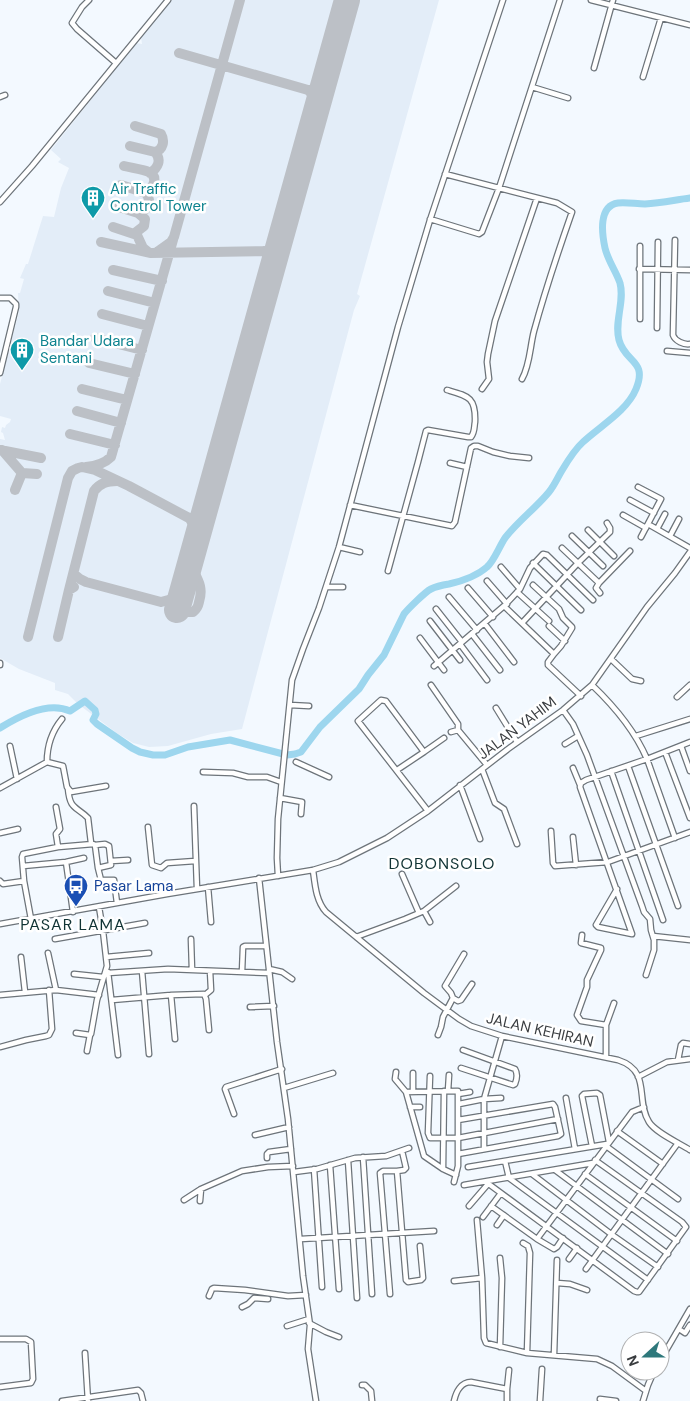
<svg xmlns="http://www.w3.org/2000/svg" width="690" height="1401" viewBox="0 0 690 1401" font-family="'DM Sans',sans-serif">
<rect width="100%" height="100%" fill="#f3f9ff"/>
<path fill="#e3edf8" d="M172 0H439L357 294 360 296 354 310 242 729 211 734 168 746 149 747 133 743 118 734 78 704 68 694 55 690V683L19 669 0 658V439L5 440 3 433 1 432 2 427 5 428 6 425 10 422 11 419 0 416V384L19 312 18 293H20L24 279 20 278 26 264H28L43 216 54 217 61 188 69 168 58 162 61 159 51 150 136 43 142 44 141 37Z"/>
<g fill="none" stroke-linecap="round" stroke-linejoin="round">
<path stroke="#9dd6ee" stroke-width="7" d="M0 728C19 716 48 701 70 711L85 701 95 710 96 714 93 720 97 724 132 748 140 752 153 755H165L188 747 230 740 287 755 295 754 301 752 320 727 359 689 368 675 384 655 404 614C408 609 425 592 431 589 437 586 443 585 449 584 462 581 477 576 487 567 494 561 499 547 505 538 518 521 536 508 549 492 554 486 557 479 561 472 567 462 574 450 583 442 600 426 627 411 636 389 648 360 625 363 619 340 614 321 625 302 620 283 616 271 608 261 605 248 602 234 598 206 618 203 627 202 636 204 645 204 660 203 675 200 690 198"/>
<path stroke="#bcc0c6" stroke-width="10" d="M179 53 308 90H316L325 81
M308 90 316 98 317 109
M135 126 161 134C165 141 163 150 155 152
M130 146 155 152C162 160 158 168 150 173
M124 166C132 168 142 169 149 172 159 177 153 188 146 193
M121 185 146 193C152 202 149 210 138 213
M116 206 138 213 145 219 144 226 135 233
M113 227 137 235 143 248 148 252
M101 242 151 253 267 251 276 248 281 236
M264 251 272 259V270
M157 252 171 242 174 237 240 0
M113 270 162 281
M108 291 155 303
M102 314 148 326
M95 338 142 350
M89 363 135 374
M82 389 127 400
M77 411 121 423
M70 434 115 445
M0 450 41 458
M2 450 22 473
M86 467C96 466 104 464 111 457L173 240
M15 490 22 473 37 474
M189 518C196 518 200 517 205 511
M74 574 80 579 86 582 161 602 172 599 183 589
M69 590 94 491C100 483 107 481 117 481
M177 609 187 612H193C197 609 198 607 199 602 204 586 197 579 190 564
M28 637 68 478 72 471 78 468 82 467 95 470 129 486 189 518 196 528 197 539
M58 637 69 590 74 587"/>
<path stroke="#bcc0c6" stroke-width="26" d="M177 610 347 0"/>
<defs>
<path id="minor" d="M89 0 82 7 72 23 77 29 116 63
M591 0 690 25
M594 68 613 0
M643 77 661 18
M532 87 568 98
M0 97 5 95
M445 174 557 203 572 212C558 252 545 291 534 331 530 346 530 365 522 379
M0 202 32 166 168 0
M430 219 479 234 482 232 499 188 560 0
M675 240 673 335C675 341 684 345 690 344
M639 269 690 270
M0 298H10L16 304V307L0 373
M640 319V246
M657 328 658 242
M667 351 690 353
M482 389 489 379 487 362 488 354 495 321 537 198
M450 463 467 467
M638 487 661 499 641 537
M630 500 654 513
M350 505 452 526 455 522 471 448 474 446H478L493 452 510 456 529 458
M623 515 646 528
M648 524 690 548
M657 529 665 514
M588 530 614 556
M572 536 603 566
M670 536 679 519
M339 547 360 552
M562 548 599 583
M533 563 581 610
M501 567 520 589
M388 571 418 462 426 431 428 430 468 437H471C475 432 474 427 475 422 476 397 468 396 447 390
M487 581 507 604
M533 585 559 609 563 618 572 627V628L561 646 554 654
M326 587H343
M468 588 493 617
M517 592 549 621
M600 593 596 588 599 583 630 551
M449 597 477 630
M504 606 520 589 530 568 543 554 547 555 593 600
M436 609 462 642
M430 621 460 660
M522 623 578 563 610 532V528L607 523
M485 624 514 662
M549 626 565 641
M472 634 500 670
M420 638 444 670
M460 644 487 680
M611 659 632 679 641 681
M0 663V665
M434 666 504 606 554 654 548 662V665L581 696
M431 685 458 724V730
M592 685C614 706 635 731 647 759L690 742
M677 697 690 685
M290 705 309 706
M496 708 517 742
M563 710 573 724 587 755 642 906 644 912 650 919 651 930 654 940V950L646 975
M451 732 458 730 487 765
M636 736 690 719
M565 744 578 736
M10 746 17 779
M681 746 690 771
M424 752 444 738
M665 752 690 818
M47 762 63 766 67 787 71 792 106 786
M296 762 329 777
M628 766 678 906
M573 768 580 785
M482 769 495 803 504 809 517 844
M397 770 424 752 386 701 381 700 358 721 428 811
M611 771 663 920
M203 772 233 773 248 777H267L281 782
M460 785 480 839
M0 788 47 762C47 747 52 731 62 719
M68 789C70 810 76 806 88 818L91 843
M280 798 302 802 301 814
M194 806 197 889
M56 807 60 829 56 834 58 847
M148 827 152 865 161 868 167 863 195 861
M551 831 553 863 555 866 608 862 690 832
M0 833 18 829
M573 837 576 865
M95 845 105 844 109 846 111 865 98 868 101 880H114L117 903
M111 861 128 860
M66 862 73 912
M23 866 66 862 84 858
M313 870C315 885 316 901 326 912L424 993 459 1019 471 1026 502 1036 618 1060C652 1071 635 1100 649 1122 656 1133 679 1143 690 1150
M402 874 419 913
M278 876 277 858 278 819 292 680 303 649 319 608 339 547 398 327 430 220 503 0
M259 878 277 1042 288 1119 303 1276 310 1325 308 1349 316 1401
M0 881 3 884 24 881
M208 887 211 922
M617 889 596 925 598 927 632 934 580 787 581 783 586 780 647 759 675 838
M424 911 430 922
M31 919 24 881 22 857 23 854 58 847 93 844 95 845 98 868
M0 924 167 894 313 870 339 862 387 838 428 811 508 749 563 710 592 685 647 607 675 573 690 552
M582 935 581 943 601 948V950L587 980V987L577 1015 581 1021 606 1025
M653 936 690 940
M356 937 405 919 424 911 456 886
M55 939 145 923
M191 939 192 970
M48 953 56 990
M21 957 25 992
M106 957 149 953
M269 969 282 972 292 979
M142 971 149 1054
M108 972 118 1055
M242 972 243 947 245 946H266
M108 973 168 969 269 973
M74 974 103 977
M0 995 56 990 99 995
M171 995 175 1039
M205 995 211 990 210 971
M453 998 458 1001 461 1000 472 984
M112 1000 171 995 204 994 206 999 209 1030
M250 1007 274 1006
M76 1033 90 1035 91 1034 97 1000 107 966 103 931 99 907
M438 1035 441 1027 443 1017 453 998 451 993 445 986 464 954
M0 1047 26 1040 46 1036 49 1035 52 1029 49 990
M87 1051 90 1035
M606 1057V1025L614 1003
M678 1060 681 1045 683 1043 690 1044
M461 1068 513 1085 515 1084C517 1079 518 1074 515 1069L463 1050
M396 1072 395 1079 406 1092 424 1156 443 1169 456 1175
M430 1076 428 1133 430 1138H458L558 1119
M638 1077 667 1062 690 1059
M284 1088 333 1073
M448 1091 449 1075
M406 1092 456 1091H458V1094L470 1092
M413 1092V1073
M566 1098 575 1149
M459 1104 484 1099 501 1098
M410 1107H420
M234 1114 225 1089 226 1087 282 1069
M617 1131 663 1164
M255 1135 289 1127
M592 1146 582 1096 584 1094 597 1093 600 1095 609 1142
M606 1146 678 1199
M484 1149V1099L502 1036
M458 1154 558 1136 561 1134 555 1107 553 1104 458 1120
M363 1157 372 1294
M267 1158V1154L269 1152 291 1149
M348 1160 357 1298
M505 1161 509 1178 648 1280
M330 1165 339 1289
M468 1167 607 1144
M314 1169 322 1287
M443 1169 444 1091
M555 1170 668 1254
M397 1171 404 1170 406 1168 402 1151
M294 1172 317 1169 355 1158 386 1156 409 1148
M532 1174 611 1234 658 1267
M585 1174 677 1241
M454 1182 458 1166V1094
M486 1182 634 1291 637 1292H639L686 1227 682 1222 595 1160
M464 1185 593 1163
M184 1200 201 1189 242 1171 268 1167 293 1166
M200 1201 201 1189
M469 1206 488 1184
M491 1206 537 1239 632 1112 644 1107
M483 1217 501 1193
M477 1220 482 1278 484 1338 486 1343 527 1353 597 1359 612 1366 646 1391
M497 1225 504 1215
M301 1239 434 1231
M537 1239 554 1249 557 1247 563 1238
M523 1243 528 1246 530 1253 527 1353
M500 1258 502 1278 500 1347
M569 1259 577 1248
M586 1269 678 1143
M454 1281 482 1278
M557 1283 570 1284 587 1290
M390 1294 380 1173 383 1171H397L406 1280 408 1282 421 1280 423 1278 420 1246
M209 1296 212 1289 214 1288 245 1290 288 1296 306 1295
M242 1307 248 1304 254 1298 268 1299
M309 1323 326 1332 339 1337
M287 1326 309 1319
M679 1329 685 1333 690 1325
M0 1339H26L31 1342 33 1379 31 1383 0 1387
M85 1353 88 1401
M554 1355 557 1260
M660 1361 690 1309
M362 1385H365L371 1391 372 1401
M507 1389 509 1370
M600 1399 616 1401
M62 1401 138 1390 141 1393 143 1401
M454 1401C456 1392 461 1382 471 1382L507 1389V1401
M540 1401 542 1369
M643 1401 648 1385 654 1371"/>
</defs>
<use href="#minor" stroke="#6d747a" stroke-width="7"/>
<use href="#minor" stroke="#fff" stroke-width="4.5"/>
</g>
<defs>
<symbol id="building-pin" viewBox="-11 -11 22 30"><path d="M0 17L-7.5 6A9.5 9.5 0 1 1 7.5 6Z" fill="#0f9aa8" stroke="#fff"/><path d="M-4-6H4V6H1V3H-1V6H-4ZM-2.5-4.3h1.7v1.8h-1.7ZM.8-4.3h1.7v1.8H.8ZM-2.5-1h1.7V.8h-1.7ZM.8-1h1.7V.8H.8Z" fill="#fff"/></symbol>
<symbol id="bus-pin" viewBox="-11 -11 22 30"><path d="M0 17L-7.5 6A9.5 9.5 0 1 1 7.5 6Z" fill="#1a4fb4" stroke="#fff"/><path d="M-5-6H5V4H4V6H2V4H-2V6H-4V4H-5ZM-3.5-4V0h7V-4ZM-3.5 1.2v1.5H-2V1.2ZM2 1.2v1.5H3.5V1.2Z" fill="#fff"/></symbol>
</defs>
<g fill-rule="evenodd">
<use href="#building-pin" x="79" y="184" width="28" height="38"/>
<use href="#building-pin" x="8" y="336" width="28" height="38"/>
<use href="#bus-pin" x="62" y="872" width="28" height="38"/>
</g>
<g text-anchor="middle" stroke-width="5" stroke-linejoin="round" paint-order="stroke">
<g font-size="15" fill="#0d838f" stroke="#fff" text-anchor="start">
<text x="110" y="194">Air Traffic<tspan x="110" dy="17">Control Tower</tspan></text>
<text x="40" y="346">Bandar Udara<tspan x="40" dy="17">Sentani</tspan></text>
</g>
<g font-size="15" fill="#393c3f" stroke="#fff">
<text transform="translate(517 728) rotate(-37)" y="5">JALAN YAHIM</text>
<text transform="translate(540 1030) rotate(13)" y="5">JALAN KEHIRAN</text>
</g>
<g font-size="15" fill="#164399" stroke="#fff" text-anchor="start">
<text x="94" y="891">Pasar Lama</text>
</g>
<g font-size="16" letter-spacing="1" fill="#103334" stroke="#fff">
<text x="442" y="869">DOBONSOLO</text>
<text x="73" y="930">PASAR LAMA</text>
</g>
</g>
<g transform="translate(645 1356) rotate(249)"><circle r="24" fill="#ffffff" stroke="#b0b1b2"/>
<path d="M0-4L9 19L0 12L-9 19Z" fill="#2e787b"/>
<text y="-8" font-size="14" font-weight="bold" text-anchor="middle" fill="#393c3f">N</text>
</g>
</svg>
